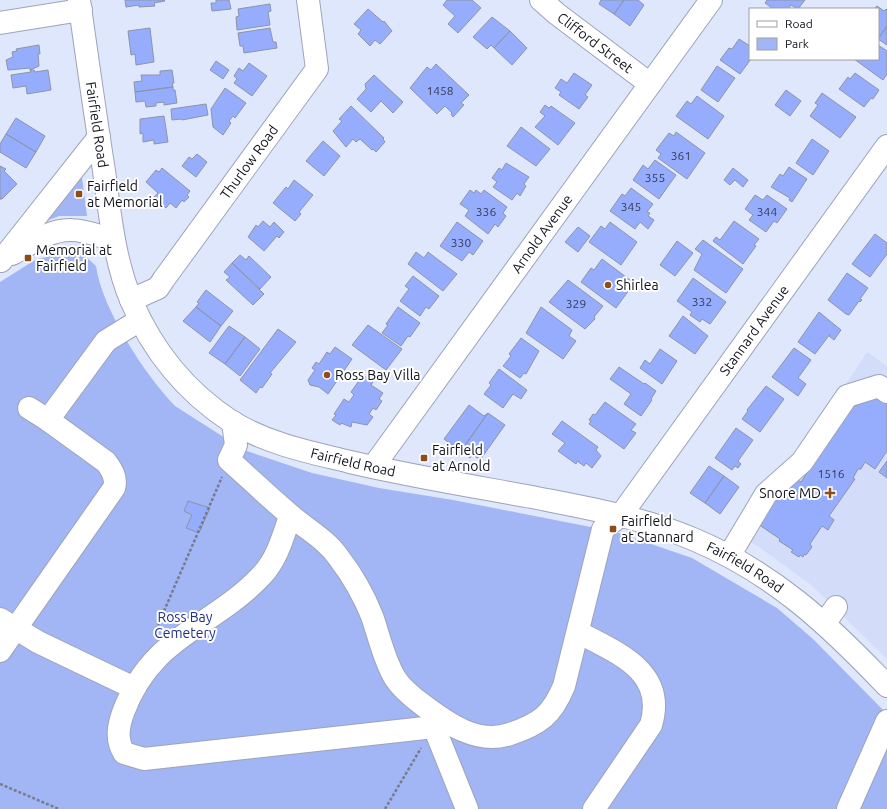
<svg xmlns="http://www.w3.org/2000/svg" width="887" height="809" viewBox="0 0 887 809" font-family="Ubuntu,sans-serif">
<rect width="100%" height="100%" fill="#dfe7fd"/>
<path fill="#d3ddfa" d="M867 352 887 366V659L810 584 759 547 732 532 796 461Z"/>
<path fill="#a2b5f4" d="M81 170 87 216H59L39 224Z
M66 252 85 256 96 266C102 309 145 375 175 406L244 450 312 473 379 488 453 500 616 532 692 558 777 608 813 639 887 714V809H0V282L35 260Z"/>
<path fill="#96adfd" stroke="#8d94a8" d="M125 0H164L165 1 154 3 155 6 139 7V5L126 7Z
M216 0H229L231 9 212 11 211 3H216Z
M447 0H472L481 8 458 33 448 24 455 16 443 5Z
M601 0H624L614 14 599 4Z
M624 0H638L644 5 630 26 614 14Z
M767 0H805L798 9 791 5 788 9H773L765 3Z
M270 4 271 11 268 12 270 25 237 30 236 17 239 16 238 9Z
M877 6 884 11 886 9 887 10V26L878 39V9H874Z
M368 9 383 22 384 21 392 31 380 44 375 40 370 46 358 34 361 30 354 24Z
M492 17 510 31 494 48 491 45 487 49 473 37Z
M887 26V45L878 39Z
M150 28 154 62 136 65 135 54 131 55 128 31Z
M270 28 273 42H276L277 48 244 53 243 46H240L238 33Z
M510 31 527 48 512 65 494 48Z
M739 39 750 46 751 59 740 74 720 60 729 48 732 49Z
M39 45 40 54H38L39 66 30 70V68L8 70 6 60 13 57 12 52 17 51 16 49Z
M878 45 887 51V74L883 80 854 59H878Z
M216 61 229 70 223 79 210 70Z
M249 63 267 76 252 96 234 83 237 79 234 76 239 68 243 71Z
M436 64 469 95 461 103 464 105 453 117 451 114 452 113 445 106 437 114 410 88 427 67 431 70Z
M717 66 735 78 718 102 701 90Z
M30 70H34L35 72 48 70 51 90 27 94 26 86 13 88 11 75 31 72Z
M172 70 174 83H172L173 87 135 92 134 82 142 81 141 75H160V71Z
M574 73 592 85 585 95 588 97 579 109 559 95 561 92 555 88 561 79 567 83Z
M855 73 879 90 873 99 871 98 864 107 839 89 848 77 850 79Z
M374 75 403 102 393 113 381 101 371 112 357 99 366 89 365 84Z
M173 87V90H175L177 103 164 105V102L156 103V106L146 107 145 101 136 102 135 92Z
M225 88 246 103 235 118 233 116 229 121 231 123 223 135 213 127 211 109Z
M786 90 801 101 790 116 775 105Z
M822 93 856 117 840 138 810 116 818 105 815 103Z
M697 96 724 116 708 139 676 116 687 101 691 104Z
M206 104 208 115 182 120 181 119 172 120 171 109Z
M545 105 549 108 551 106 575 123 558 145 535 127 545 116 540 112Z
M351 106 384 138 383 139 385 142 376 152 373 149 372 150 360 139 356 142 353 139 346 147 333 131 342 121 339 119Z
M164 116 168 142 154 144V140L143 142V133L140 134V119Z
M16 118 45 136 36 152 6 134Z
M521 127 550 149 536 166 507 146Z
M676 132 705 153 687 179 658 158 661 154 656 150 669 133 674 136Z
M6 134 36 152 26 168 0 152V144Z
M812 139 829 151 813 175 796 163Z
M323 141 340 156 324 176 306 161Z
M197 154 207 162 196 177 182 166 189 157 192 159Z
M655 160 676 175 659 199 633 180 643 165 648 169Z
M506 163 529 177 524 184 526 186 520 196 517 193 512 200 493 187 497 182 492 178 499 168 502 170Z
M0 166 6 169 4 171 17 184 2 199H0Z
M789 167 807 179 792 202 789 200 790 198 771 187 780 174 783 176Z
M162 168 190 191 187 195 189 197 184 202 182 200 176 208 170 203 166 208 154 197 158 193 146 182 156 170 159 172Z
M733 168 748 180 743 187 735 180 730 185 724 180Z
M294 180 313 195 299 212 301 214 295 221 273 203 286 187 288 189Z
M631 188 653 204 647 212 650 213 648 216 654 220 648 229 640 222 635 229 610 211 622 194 625 196Z
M470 190 474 193 476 190 481 194 484 190 507 207 503 213 506 216 498 227 495 224 488 234 465 216 469 210 460 204Z
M755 195 763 200 767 195 787 209 777 223 774 221 766 232 749 220 753 215 745 209Z
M263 221 270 227 274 222 284 232 279 238 277 236 264 251 248 237 256 225 258 227Z
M734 221 759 239 754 245 756 246 743 264 713 241 716 237 720 240Z
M457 222 483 241 473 255 469 252 462 261 440 246Z
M610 222 637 242 621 265 589 242 601 226 605 229Z
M578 227 590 236 578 252 565 242Z
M875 234 887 243V254L870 277 852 264Z
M703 240 743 269 726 293 694 270 702 254 695 249Z
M677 241 693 253 675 276 660 265Z
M416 252 424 258 428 252 457 274 443 291 408 264Z
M240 255 246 260 249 256 271 277 260 289 232 263Z
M602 259 634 283 616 308 581 282 591 268 594 270Z
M232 263 264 294 253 305 226 280 230 277 224 272Z
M847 273 868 288 860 299 862 300 860 302 859 301 849 315 846 314 828 300Z
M413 276 439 296 429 309 426 307 420 316 400 301 409 289 405 286Z
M693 278 726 302 710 324 702 319 700 322 690 315 692 312 677 301Z
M568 280 603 306 594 317 595 319 585 329 549 302Z
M206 290 233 311 221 326 196 307 199 303 197 302Z
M196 307 221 326 210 342 183 321Z
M398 307 420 323 410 337 408 336 401 346 382 333 388 325 386 324Z
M541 307 572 330 569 336 576 341 563 359 526 333Z
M819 312 841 330 834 340 829 336 830 334 815 354 798 342Z
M683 316 708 336 695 354 669 336Z
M368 325 402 349 386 370 352 345Z
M229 326 245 337 225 364 209 353Z
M278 329 296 342 270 373 272 374 262 388 260 387 256 393 240 380Z
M245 337 260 349 240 376 225 364Z
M521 338 539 351 526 374 524 373 520 378 503 366 511 356 509 354Z
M335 347 352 359 328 394 319 387 310 385 308 380 315 370 312 368 316 362 319 364 327 352 330 354Z
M794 348 811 360 798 378 806 384 798 396 772 377Z
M660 349 677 361 662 384 640 368 645 360 650 364Z
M619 367 644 384 645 383 656 391 651 399 652 400 641 416 624 404 631 394 610 379Z
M499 369 527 390 521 399 513 394 503 408 484 394 491 385 489 383Z
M363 375 373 382 371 385 383 393 379 399 382 401 376 410 373 408 369 414 373 417 367 425 352 422 351 427 341 423 340 425 332 420 336 415 334 414 344 399 349 402 354 395 351 392Z
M766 386 784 399 760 432 742 419 748 411 747 410Z
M884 396 887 398V451L875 469 865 462 861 469H858L853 478 855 479 829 516 834 520 828 530 822 526 810 544 812 547 806 555 804 554 803 557 800 555 799 557 791 552 793 550 779 541 780 539 758 524 779 495 783 498 796 479 801 482 851 407Z
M605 402 636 424 631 430 636 433 624 449 589 424 591 421 589 420 593 414 595 415Z
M469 405 484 416 488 413 458 455 450 449 452 445 444 439Z
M488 413 505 425 480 460 472 454 470 458 462 452 460 456 458 455Z
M562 421 598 447 596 450 601 456 592 468 586 463 584 466 577 461 576 464 558 451 565 443 552 434Z
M736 428 753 440 738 461 741 464 738 468 735 466 732 470 715 458Z
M887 461V478L879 472Z
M709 466 724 476 705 503 690 493Z
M724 476 739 487 720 514 705 503Z
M188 501 210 508 199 533 186 528 192 515 184 511Z"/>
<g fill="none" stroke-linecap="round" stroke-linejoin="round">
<defs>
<g id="minor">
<path id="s1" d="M79 0C87 57 95 114 104 171 110 214 114 259 131 300 152 350 186 392 232 422 268 444 310 452 350 462 410 476 471 486 532 497 587 508 641 517 693 539 774 573 828 624 887 686"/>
<path id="s2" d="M541 0 557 14 650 84"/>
<path d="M0 23 81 10"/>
<path d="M12 254C30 244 50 229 72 230 85 230 101 237 114 240"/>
<path d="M1 261 99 137"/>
<path id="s3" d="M131 300 158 288 164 279 317 69 308 0"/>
<path d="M29 408 48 420"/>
<path id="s4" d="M233 422 236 445 229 460C249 478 269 497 289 514 306 529 326 539 339 558 352 575 364 596 372 616 379 636 384 660 395 678 402 689 412 697 423 705 448 724 478 745 510 734 540 724 552 715 564 686L603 529 621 515 887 146"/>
<path id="s5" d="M373 467 711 0"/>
<path d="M290 516C283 537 277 559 262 575 213 628 151 635 123 713 118 727 116 740 124 753L144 759 434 727"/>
<path d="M729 556 766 494 802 462 847 396 879 386 887 392"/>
<path d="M0 619 38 642 134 688"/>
<path d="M825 623 836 607"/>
<path d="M578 632C617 653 667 671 651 725L594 809"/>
<path d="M0 651 114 488C117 478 112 470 106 462L48 420 106 341 140 320"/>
<path d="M434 727 467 809"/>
<path d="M848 809 887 721"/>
</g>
</defs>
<use href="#minor" stroke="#9da4b9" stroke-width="24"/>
<path stroke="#777c8b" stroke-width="2.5" stroke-dasharray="3 2" stroke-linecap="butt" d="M154 634 222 477
M0 784 59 809
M385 809 421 748"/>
<use href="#minor" stroke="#fff" stroke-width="22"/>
</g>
<g fill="#8e4c18" stroke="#fff" stroke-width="1.5">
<rect x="75" y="190" width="8" height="8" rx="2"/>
<rect x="24" y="254" width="8" height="8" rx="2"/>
<circle cx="608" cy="285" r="4"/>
<circle cx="327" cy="375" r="4"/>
<rect x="420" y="454" width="8" height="8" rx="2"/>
<path d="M828 487h4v4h4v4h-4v4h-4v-4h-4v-4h4z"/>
<rect x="609" y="525" width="8" height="8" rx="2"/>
</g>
<g text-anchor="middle" stroke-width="4" stroke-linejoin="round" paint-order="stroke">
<g font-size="12" fill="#323953">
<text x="440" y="95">1458</text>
<text x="681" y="160">361</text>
<text x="655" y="182">355</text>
<text x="631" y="211">345</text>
<text x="486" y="216">336</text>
<text x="767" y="216">344</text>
<text x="461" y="247">330</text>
<text x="702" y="306">332</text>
<text x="576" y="308">329</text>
<text x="831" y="478">1516</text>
</g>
<g font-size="14" fill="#10121a" stroke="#fff">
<text dy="5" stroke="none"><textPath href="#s2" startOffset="69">Clifford Street</textPath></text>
<text dy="5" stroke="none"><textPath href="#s1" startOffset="126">Fairfield Road</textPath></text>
<text dy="5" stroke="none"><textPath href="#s3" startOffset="185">Thurlow Road</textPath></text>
<text dy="5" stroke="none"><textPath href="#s5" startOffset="288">Arnold Avenue</textPath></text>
<text dy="5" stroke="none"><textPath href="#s4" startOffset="943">Stannard Avenue</textPath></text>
<text dy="5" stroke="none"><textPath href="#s1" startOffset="594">Fairfield Road</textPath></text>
<text dy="5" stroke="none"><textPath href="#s1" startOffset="1002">Fairfield Road</textPath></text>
</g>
<g font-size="14" fill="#10121a" stroke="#fff" text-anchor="start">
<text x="87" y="191">Fairfield<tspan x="87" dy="16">at Memorial</tspan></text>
<text x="36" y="255">Memorial at<tspan x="36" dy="16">Fairfield</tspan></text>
<text x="616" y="290">Shirlea</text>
<text x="335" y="380">Ross Bay Villa</text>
<text x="432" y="455">Fairfield<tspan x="432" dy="16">at Arnold</tspan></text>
<text x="821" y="498" text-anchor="end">Snore MD</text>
<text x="621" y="526">Fairfield<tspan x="621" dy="16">at Stannard</tspan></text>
</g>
<g font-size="14" fill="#222d87" stroke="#fff">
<text x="185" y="622">Ross Bay<tspan x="185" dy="16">Cemetery</tspan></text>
</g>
</g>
<rect x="749" y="8" width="130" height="52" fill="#ffffff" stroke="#9fa0a3"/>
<rect x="757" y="21" width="20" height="6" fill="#ffffff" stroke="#9fa0a3"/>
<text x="785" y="28" font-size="12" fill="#10121a">Road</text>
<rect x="757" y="38" width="20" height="12" fill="#a2b5f4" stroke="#9fa0a3"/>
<text x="785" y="48" font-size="12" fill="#10121a">Park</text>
</svg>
